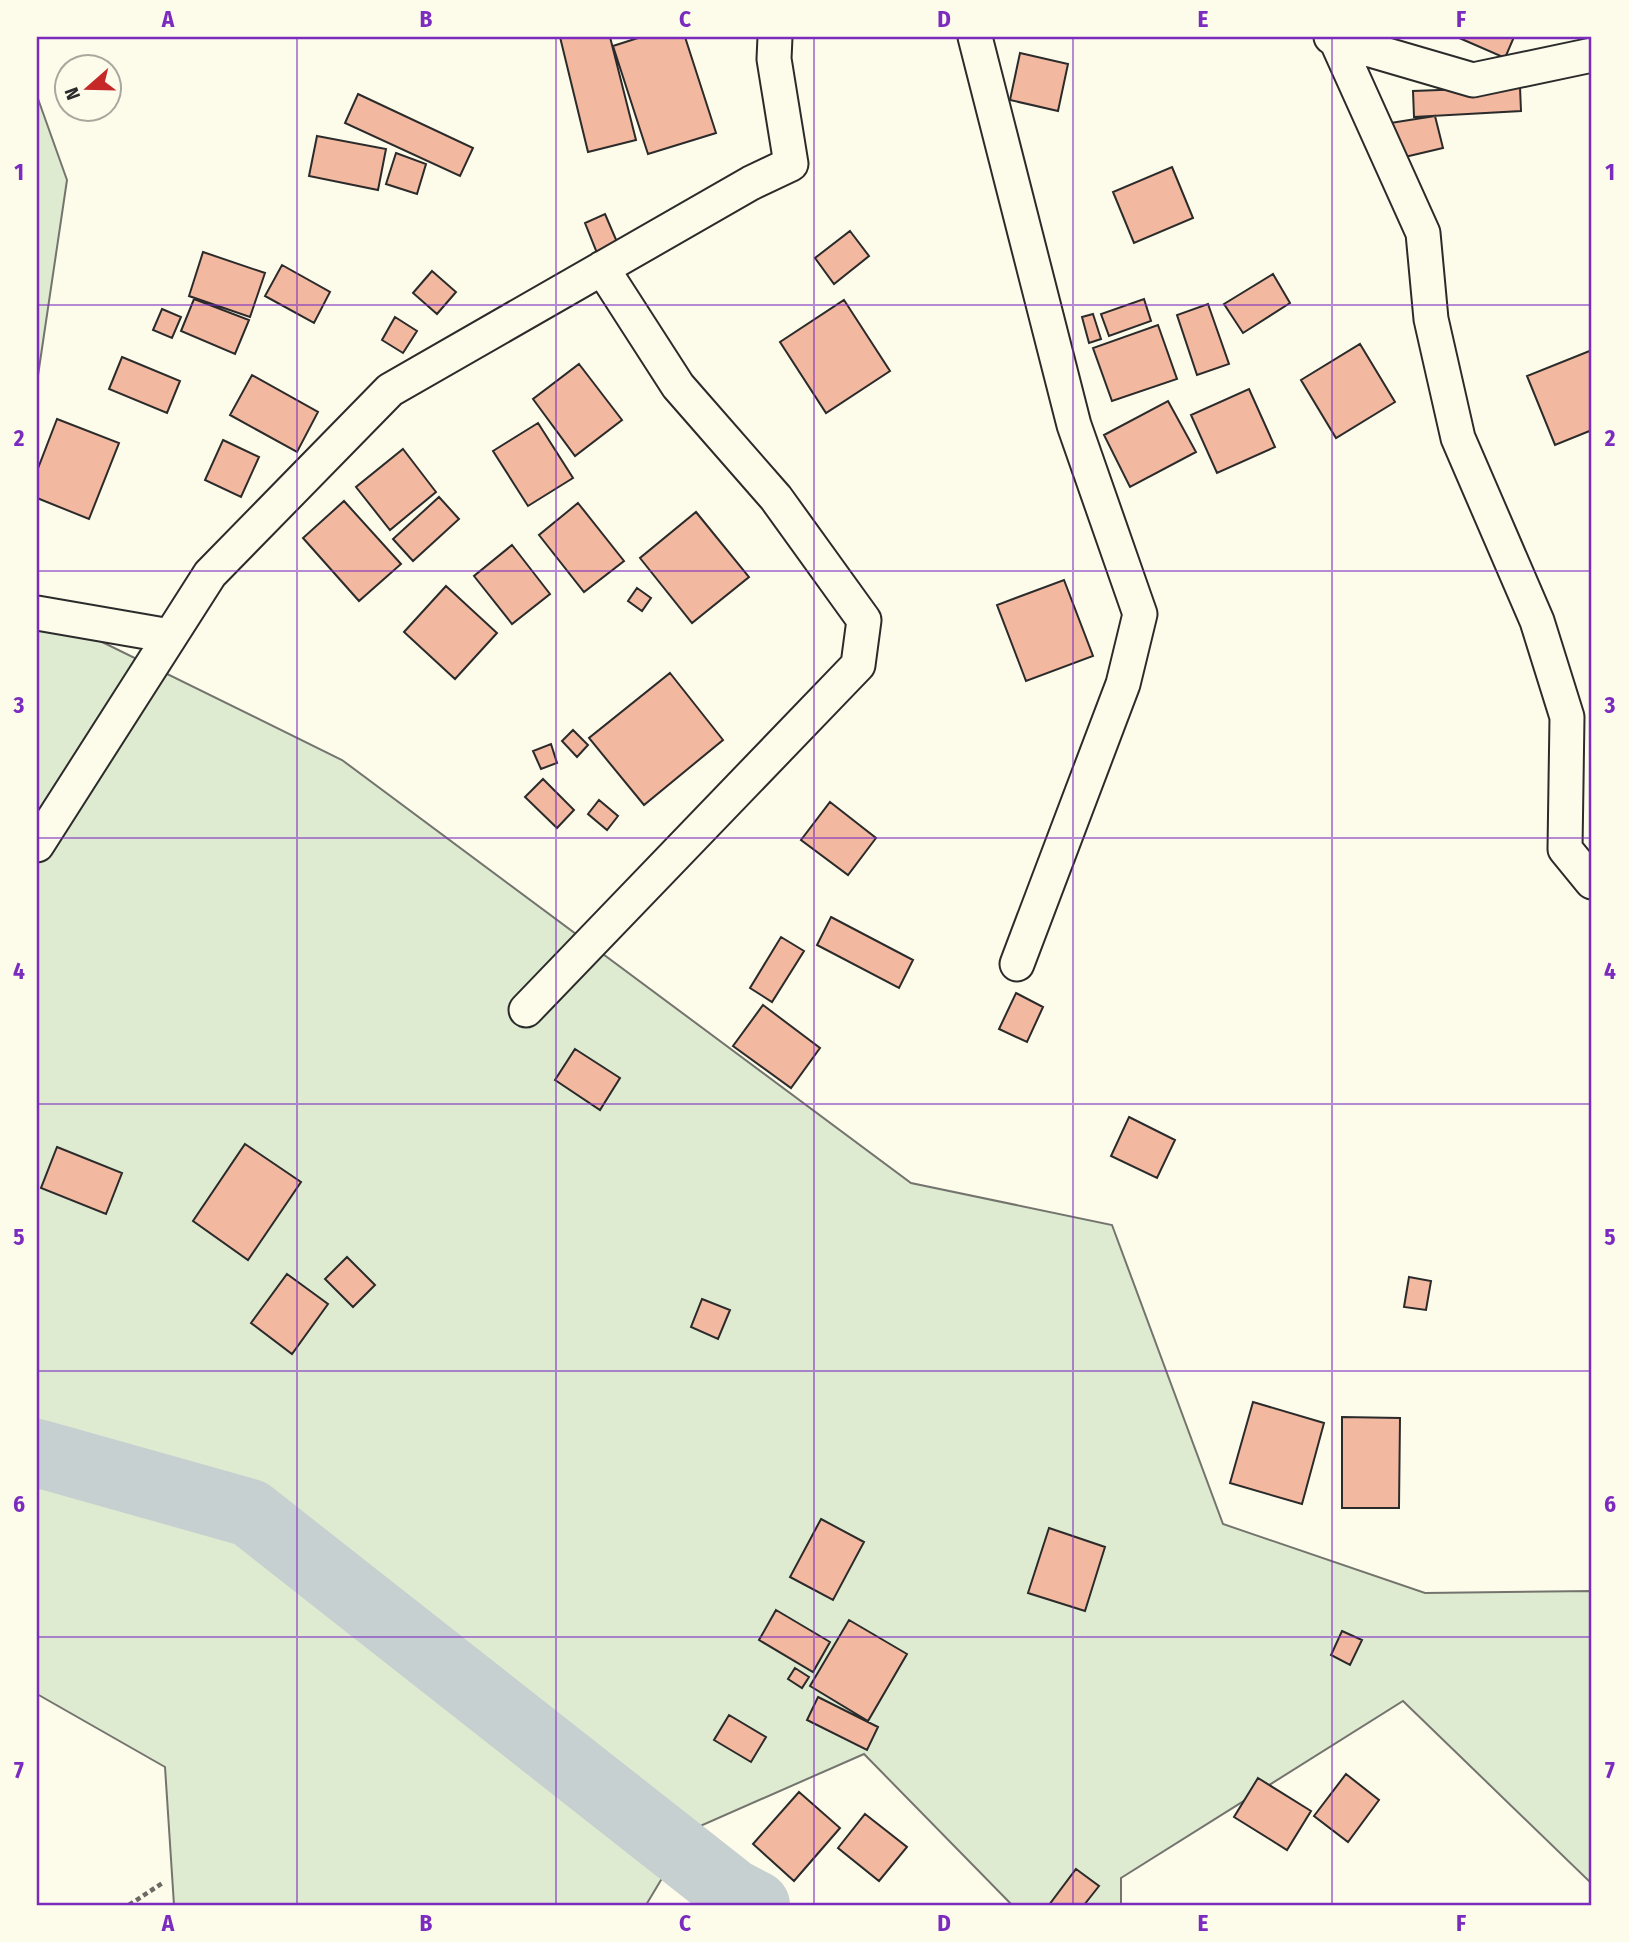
<svg xmlns="http://www.w3.org/2000/svg" width="1629" height="1942" viewBox="0 0 1629 1942" font-family="'Fira Sans Condensed',sans-serif">
<rect width="100%" height="100%" fill="#fdfbea"/>
<path fill="#deebd1" stroke="#74746e" stroke-width="2" d="M37 96 67 180 37 382Z
M37 610 342 760 911 1183 1112 1225 1223 1524 1425 1593 1592 1591V1884L1403 1701 1121 1878V1905H1012L864 1754 691 1830 646 1905H174L165 1767 37 1694Z"/>
<g fill="none" stroke-linecap="round" stroke-linejoin="round">
<path stroke="#c7d0d0" stroke-width="68" d="M37 1453 250 1513 733 1893 756 1905"/>
</g>
<path fill="#f2b8a0" stroke="#2b2b2b" stroke-width="2" d="M560 37H610L636 140 588 152Z
M641 37H685L716 133 648 154 613 46Z
M1457 37H1514L1505 58Z
M1020 53 1068 64 1058 111 1010 100Z
M1520 87 1521 111 1414 117 1413 91Z
M358 94 473 148 460 176 345 123Z
M1435 116 1443 148 1392 160 1384 124Z
M317 136 386 149 378 190 309 176Z
M396 153 426 164 417 194 386 184Z
M1172 167 1193 218 1134 243 1113 192Z
M605 214 620 249 599 258 585 223Z
M850 231 869 256 834 284 815 258Z
M203 252 265 273 250 317 189 296Z
M282 265 330 292 314 323 265 296Z
M432 271 456 292 437 314 413 293Z
M1273 274 1290 303 1243 333 1224 304Z
M194 299 249 320 235 354 181 331Z
M1144 299 1151 321 1109 336 1101 314Z
M844 300 890 371 826 413 780 342Z
M1208 304 1229 364 1197 375 1177 315Z
M162 309 181 317 172 338 153 330Z
M1093 314 1101 339 1089 343 1082 317Z
M395 317 417 331 403 353 382 340Z
M1158 325 1177 379 1112 401 1093 348Z
M1360 344 1395 402 1336 438 1301 380Z
M1592 350V430L1555 445 1527 376Z
M122 357 180 381 167 413 109 389Z
M579 364 622 420 575 456 533 399Z
M252 375 318 412 297 452 230 415Z
M1249 389 1275 447 1217 473 1191 415Z
M1168 401 1196 452 1130 487 1104 435Z
M57 419 119 443 89 519 37 498V471Z
M538 423 573 478 528 506 493 451Z
M223 440 259 457 241 497 205 480Z
M403 449 436 492 390 530 356 487Z
M439 497 459 519 413 561 393 539Z
M344 501 401 564 359 601 303 538Z
M578 503 624 561 584 592 539 535Z
M696 512 749 577 692 623 640 558Z
M512 545 550 594 512 624 474 576Z
M1064 580 1093 656 1026 681 997 605Z
M446 586 497 633 455 679 404 632Z
M637 588 651 598 642 611 628 601Z
M670 673 723 740 644 805 589 738Z
M573 730 588 745 577 757 562 741Z
M551 744 557 763 541 769 533 751Z
M543 779 574 810 557 828 525 797Z
M599 800 618 816 607 830 588 814Z
M830 802 876 838 848 875 801 840Z
M831 917 913 960 899 988 817 945Z
M781 937 804 951 772 1002 750 988Z
M1016 993 1043 1007 1027 1042 999 1029Z
M763 1005 820 1048 791 1088 733 1046Z
M575 1049 620 1078 600 1110 555 1080Z
M1129 1117 1175 1140 1157 1178 1111 1156Z
M245 1144 301 1182 248 1260 193 1221Z
M57 1147 122 1173 106 1214 41 1188Z
M347 1257 375 1285 353 1307 325 1279Z
M287 1274 328 1304 292 1354 251 1323Z
M1409 1277 1431 1281 1426 1310 1404 1307Z
M702 1299 730 1310 718 1339 691 1327Z
M1253 1402 1324 1423 1302 1504 1230 1483Z
M1342 1417 1400 1418 1399 1508H1342Z
M821 1519 864 1542 833 1600 790 1577Z
M1049 1528 1105 1547 1085 1611 1028 1593Z
M776 1610 830 1642 813 1672 759 1640Z
M849 1620 907 1654 868 1721 810 1686Z
M1342 1631 1362 1640 1350 1665 1331 1655Z
M795 1668 809 1677 802 1688 788 1679Z
M818 1697 878 1727 867 1750 807 1720Z
M729 1715 766 1737 751 1762 714 1740Z
M1346 1774 1379 1800 1348 1842 1314 1816Z
M1258 1778 1311 1811 1287 1850 1234 1817Z
M799 1792 840 1828 794 1881 753 1844Z
M865 1814 907 1847 879 1881 838 1848Z
M1076 1869 1099 1886 1084 1905H1049Z"/>
<g fill="none" stroke-linecap="round" stroke-linejoin="round">
<defs>
<path id="street" d="M975 37 1074 425 1140 614 1123 684 1017 964
M1331 37 1336 40 1423 233 1431 319 1458 438 1537 621 1567 717 1565 849 1592 882
M1336 40 1473 80 1592 55
M37 613 170 636
M37 845 210 574 390 390 751 183 791 164 774 59 775 37
M526 1010 858 665 864 620 776 498 678 386 602 268"/>
</defs>
<use href="#street" stroke="#2b2b2b" stroke-width="37"/>
<path stroke="#6a6964" stroke-width="4.5" stroke-dasharray="5 3.5" stroke-linecap="butt" d="M129 1905 164 1882"/>
<use href="#street" stroke="#fdfbea" stroke-width="33"/>
</g>
<path fill="none" stroke="#7b2cbf" stroke-width="2" stroke-opacity="0.55" d="M297 37V1905M556 37V1905M814 37V1905M1073 37V1905M1332 37V1905M37 305H1592M37 571H1592M37 838H1592M37 1104H1592M37 1371H1592M37 1637H1592"/>
<rect width="1629" height="1942" fill="none" stroke="#fdfbea" stroke-width="77"/>
<g transform="translate(88 88) rotate(250)"><circle r="33" fill="#fdfbea" stroke="#a9a89e" stroke-width="2"/>
<path d="M0-5L12 26L0 18L-12 26Z" fill="#c62828"/>
<text y="-10" font-size="19" font-weight="bold" text-anchor="middle" fill="#2b2b2b">N</text>
</g>
<rect x="38" y="38" width="1552" height="1866" fill="none" stroke="#7b2cbf" stroke-width="2.5"/>
<g font-size="23" text-anchor="middle" font-weight="bold" fill="#7b2cbf">
<text x="168" y="27">A</text>
<text x="426" y="27">B</text>
<text x="685" y="27">C</text>
<text x="944" y="27">D</text>
<text x="1203" y="27">E</text>
<text x="1461" y="27">F</text>
<text x="19" y="180">1</text>
<text x="1610" y="180">1</text>
<text x="19" y="446">2</text>
<text x="1610" y="446">2</text>
<text x="19" y="713">3</text>
<text x="1610" y="713">3</text>
<text x="19" y="979">4</text>
<text x="1610" y="979">4</text>
<text x="19" y="1245">5</text>
<text x="1610" y="1245">5</text>
<text x="19" y="1512">6</text>
<text x="1610" y="1512">6</text>
<text x="19" y="1778">7</text>
<text x="1610" y="1778">7</text>
<text x="168" y="1931">A</text>
<text x="426" y="1931">B</text>
<text x="685" y="1931">C</text>
<text x="944" y="1931">D</text>
<text x="1203" y="1931">E</text>
<text x="1461" y="1931">F</text>
</g>
</svg>
